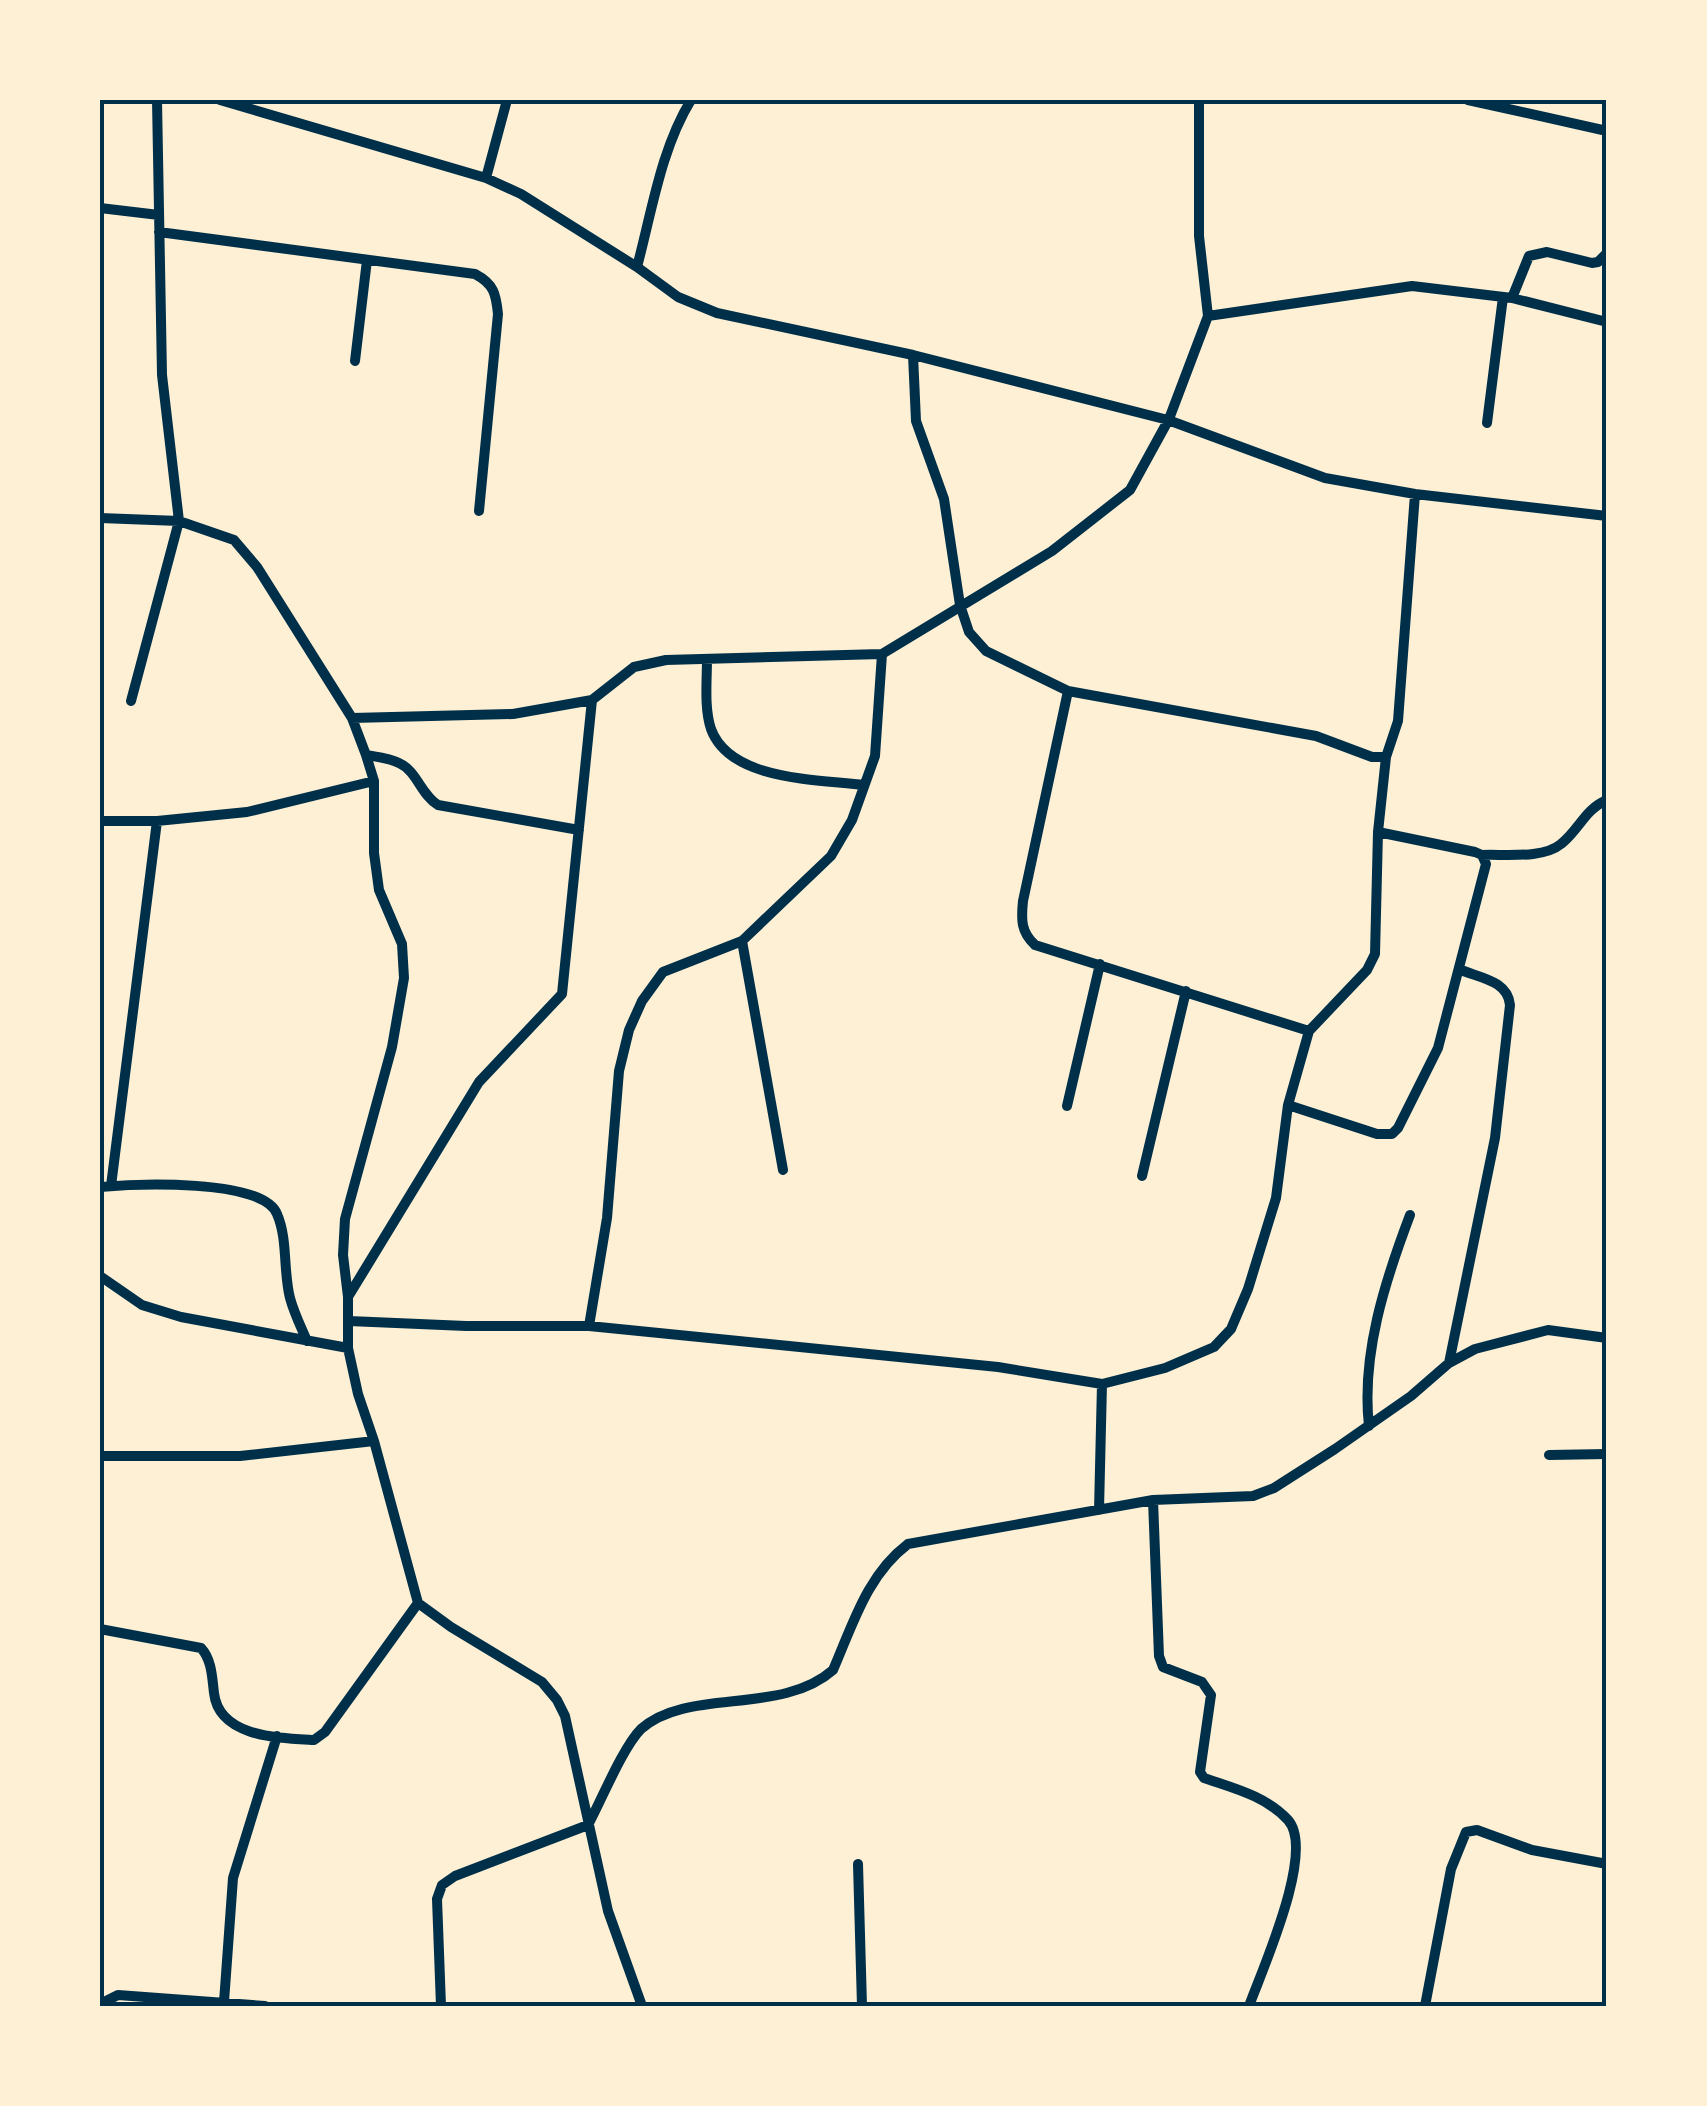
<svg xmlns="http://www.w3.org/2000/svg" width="1707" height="2106" viewBox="0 0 1707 2106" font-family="'Public Sans',sans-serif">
<rect width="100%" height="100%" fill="#fdf0d5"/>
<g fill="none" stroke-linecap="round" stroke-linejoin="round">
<path stroke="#003049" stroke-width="10" d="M220 100 486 178 521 194 637 267 678 297 717 313 913 355 1168 420 1325 478 1415 494 1607 516
M1468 100 1607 131
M486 178 507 100
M100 208 159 215
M159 232 475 274C494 284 496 294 498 314L479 511
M637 267C652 211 661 149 691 100
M1512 298 1529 256 1547 252 1592 263 1598 262 1607 253
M1208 316 1412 286 1512 298 1607 322
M913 355 916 421 944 499 960 605 969 632 986 651 1068 691 1316 736 1372 757H1386L1398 721 1415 494
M355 361 367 260
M1487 423 1503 297
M100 518 179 521 234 540 257 567 352 718 366 755 374 781V853L379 890 402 944 404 978 392 1047 345 1219 343 1255 348 1297V1348L358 1394 374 1441 418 1603 451 1627 542 1682 557 1700 565 1716 608 1911 642 2006
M707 659C707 681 704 708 711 729 730 781 817 779 864 785
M1068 691 1023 901C1021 920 1021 932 1035 945L1309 1031
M131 701 179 521 162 375 157 100
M352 718 513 714 592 700 634 667 666 660 882 654 1052 551 1130 490 1169 419 1208 316 1199 236V100
M366 755C377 757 389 758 399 763 417 771 421 795 438 805L579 830
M100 821H157L247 812 374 781
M1482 855C1505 854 1543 859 1561 844 1579 830 1585 809 1607 800
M742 941 783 1170
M1288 1105 1377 1134H1392L1398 1128 1438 1048 1486 864 1482 855 1475 852 1378 832
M1067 1106 1100 964
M1142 1176 1186 991
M111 1186 157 821
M100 1187C134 1184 263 1178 277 1214 288 1239 283 1271 290 1298 294 1313 301 1327 307 1341
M100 1276 142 1305 181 1317 348 1348
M348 1297 479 1082 562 994 592 700
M349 1321 466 1326H589L998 1367 1102 1384 1165 1368 1214 1347 1231 1329 1248 1289 1276 1198 1288 1105 1309 1031 1367 970 1375 954 1378 832 1386 757
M589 1326 607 1218 619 1071 629 1030 642 1001 663 972 742 941 831 856 852 820 875 756 882 654
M1449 1363 1495 1138 1510 1005C1508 981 1481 978 1461 970
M1369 1426C1361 1355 1385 1281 1410 1215
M1549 1455 1607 1454
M100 1456H240L374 1441
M1153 1500 1159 1656 1163 1667 1202 1682 1211 1695 1200 1772 1204 1778C1233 1788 1266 1796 1288 1820 1316 1851 1262 1970 1249 2006
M1099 1510 1102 1384
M100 1629 201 1648C212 1660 212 1677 214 1693 219 1737 278 1738 314 1740L325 1732 418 1603
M858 1864 862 2006
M224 2002 233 1878 277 1736
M100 2004 118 1995 265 2006
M441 2006 437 1899 442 1885 455 1876 588 1825C601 1801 623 1747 641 1729 688 1687 781 1716 833 1670 853 1624 867 1575 908 1544L1153 1500 1253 1496 1274 1488 1335 1449 1411 1396 1449 1363 1475 1349 1548 1330 1607 1338
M1425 2006 1451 1869 1466 1832 1477 1830 1532 1850 1607 1864"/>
</g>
<rect width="1707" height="2106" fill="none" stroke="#fdf0d5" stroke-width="205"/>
<rect x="102" y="102" width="1502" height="1902" fill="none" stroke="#003049" stroke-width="4"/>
</svg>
